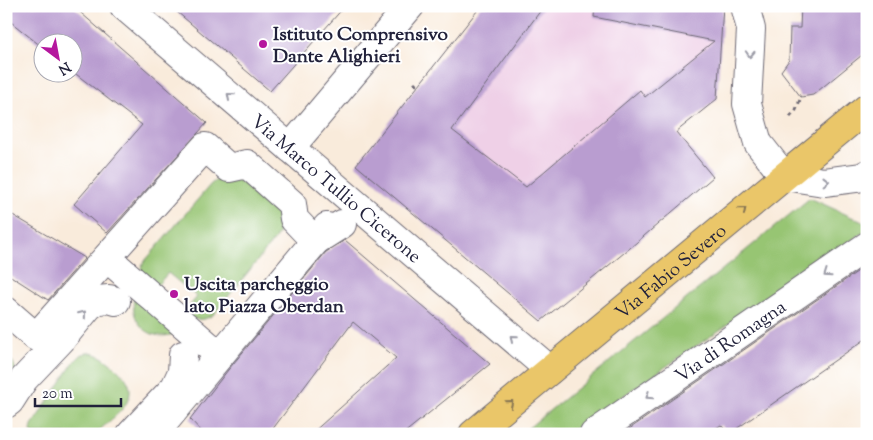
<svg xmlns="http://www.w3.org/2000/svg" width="873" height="440" viewBox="0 0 873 440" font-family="'Sorts Mill Goudy',serif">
<rect width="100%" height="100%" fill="#fff"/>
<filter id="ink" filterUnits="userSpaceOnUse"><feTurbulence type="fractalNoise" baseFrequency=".02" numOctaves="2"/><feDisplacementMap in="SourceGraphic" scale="10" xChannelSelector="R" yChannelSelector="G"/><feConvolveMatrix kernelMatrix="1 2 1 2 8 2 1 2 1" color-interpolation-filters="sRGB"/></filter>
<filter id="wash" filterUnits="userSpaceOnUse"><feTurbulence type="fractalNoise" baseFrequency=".0096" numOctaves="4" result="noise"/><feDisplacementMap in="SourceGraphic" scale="20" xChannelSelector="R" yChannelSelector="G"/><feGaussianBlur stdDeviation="1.12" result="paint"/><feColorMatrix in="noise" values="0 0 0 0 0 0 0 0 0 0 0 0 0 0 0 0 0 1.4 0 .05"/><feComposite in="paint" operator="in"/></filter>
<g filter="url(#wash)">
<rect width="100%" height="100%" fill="#f9ebdb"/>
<path fill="#efd0e7" d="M481 6H723L717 99 677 132 713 177 541 321 356 165Z"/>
<path fill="#97c573" stroke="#5c7457" d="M222 176 237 178 274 209C283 218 282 229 275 239L214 314C202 323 194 319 181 316L197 297 168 273 152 291 141 269 144 262 211 184Z
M810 198 867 224V230L567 434H521Z
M134 298 178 332C153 345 129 324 134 298Z
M88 352C100 354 106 360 115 367 149 395 118 413 95 434H33L31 431 32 425 74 362 81 355Z
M6 355 13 362 15 368 8 381 6 380Z"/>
<g id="blocks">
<path fill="#b99dd0" d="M6 6H73L207 123 107 233 74 204 142 125 72 71V42H42V47L6 18Z
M170 6H345L270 91Z
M481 6H544L452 130 526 187 640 90 645 97 714 41 594 17 595 6H723L717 99 676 132 713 177 630 248 541 321 356 165Z
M801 6H867V51L813 95 801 97 781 71 789 60 790 28H800Z
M6 211 85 258 48 300 6 273Z
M345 240 490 364 403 434H311L396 358 353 322 269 434H204L190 419 228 370 326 252Z
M867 265V338L729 434 721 425 706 434H622Z"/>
</g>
</g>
<g filter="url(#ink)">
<use href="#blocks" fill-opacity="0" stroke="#6d6873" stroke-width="1"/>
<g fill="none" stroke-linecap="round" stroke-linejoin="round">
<defs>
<g id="minor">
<path id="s1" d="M124 6 550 370"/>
<path d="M745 6 751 29 747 104 758 143 784 176 824 182 863 177 867 174"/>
<path d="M290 148 410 6"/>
<path d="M107 258 219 355"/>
<path d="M6 311 36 337 205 147 229 168 247 164 292 204 294 219 315 241 342 224"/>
<path d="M6 404 10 401 24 379 61 340 89 306 98 300 109 299 116 301"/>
<path d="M131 434 175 387 182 372 183 355"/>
<path d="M159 434 156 432 327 227"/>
<path id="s2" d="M594 434 867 246"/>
</g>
<g id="major">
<path id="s3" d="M473 434 867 108"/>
</g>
</defs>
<use href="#minor" stroke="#6d6873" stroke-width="30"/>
<use href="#major" stroke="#6d6873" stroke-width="30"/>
<path stroke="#6d6873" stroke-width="3" stroke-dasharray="4 4" stroke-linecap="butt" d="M414 82 418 86
M790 117 796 110 801 97"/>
<use href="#minor" stroke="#fff" stroke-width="28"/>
<use href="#major" stroke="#eac669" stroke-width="28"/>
</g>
<defs><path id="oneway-chevron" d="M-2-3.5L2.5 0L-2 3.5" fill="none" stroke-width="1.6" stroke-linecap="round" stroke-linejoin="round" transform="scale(1.25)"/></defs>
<g stroke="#9c9ca7">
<use href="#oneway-chevron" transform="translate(750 54) rotate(93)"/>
<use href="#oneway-chevron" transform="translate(230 96) rotate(-139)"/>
<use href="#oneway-chevron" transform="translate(826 181) rotate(-1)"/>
<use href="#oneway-chevron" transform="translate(827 274) rotate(145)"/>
<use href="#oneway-chevron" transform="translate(83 314) rotate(-51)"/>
<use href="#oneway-chevron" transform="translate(513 338) rotate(-139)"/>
<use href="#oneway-chevron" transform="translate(649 396) rotate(146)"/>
</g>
<g stroke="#867452">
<use href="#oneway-chevron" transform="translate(743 210) rotate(-40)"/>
<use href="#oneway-chevron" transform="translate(510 403) rotate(-40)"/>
</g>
</g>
<g fill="#b5179e" stroke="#fff" stroke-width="2">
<circle cx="263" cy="44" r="5"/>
<circle cx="174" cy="294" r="5"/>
</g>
<g text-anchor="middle" stroke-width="4" stroke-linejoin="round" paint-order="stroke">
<g font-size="19" font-weight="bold" fill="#22223b" stroke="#fff" text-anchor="start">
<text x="273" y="40">Istituto Comprensivo<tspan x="273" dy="22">Dante Alighieri</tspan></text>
<text x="184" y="290">Uscita parcheggio<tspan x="184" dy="22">lato Piazza Oberdan</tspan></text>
</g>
<g font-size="19" fill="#22223b" stroke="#fff">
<text dy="7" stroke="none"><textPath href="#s1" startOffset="280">Via Marco Tullio Cicerone</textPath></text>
<text dy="7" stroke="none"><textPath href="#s3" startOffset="256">Via Fabio Severo</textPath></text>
<text dy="7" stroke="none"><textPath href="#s2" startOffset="165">Via di Romagna</textPath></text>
</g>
</g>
<rect width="873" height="440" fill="none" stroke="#fff" stroke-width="25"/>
<g transform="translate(58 58) rotate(148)"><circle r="24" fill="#ffffff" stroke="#a7a7b1"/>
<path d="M0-4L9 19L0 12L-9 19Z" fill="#b5179e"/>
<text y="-8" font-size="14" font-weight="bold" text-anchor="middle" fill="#22223b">N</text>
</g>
<path d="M35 398v8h86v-8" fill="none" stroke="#22223b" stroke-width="2.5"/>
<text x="42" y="398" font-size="15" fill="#22223b" stroke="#ffffff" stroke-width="4" paint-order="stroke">20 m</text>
</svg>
